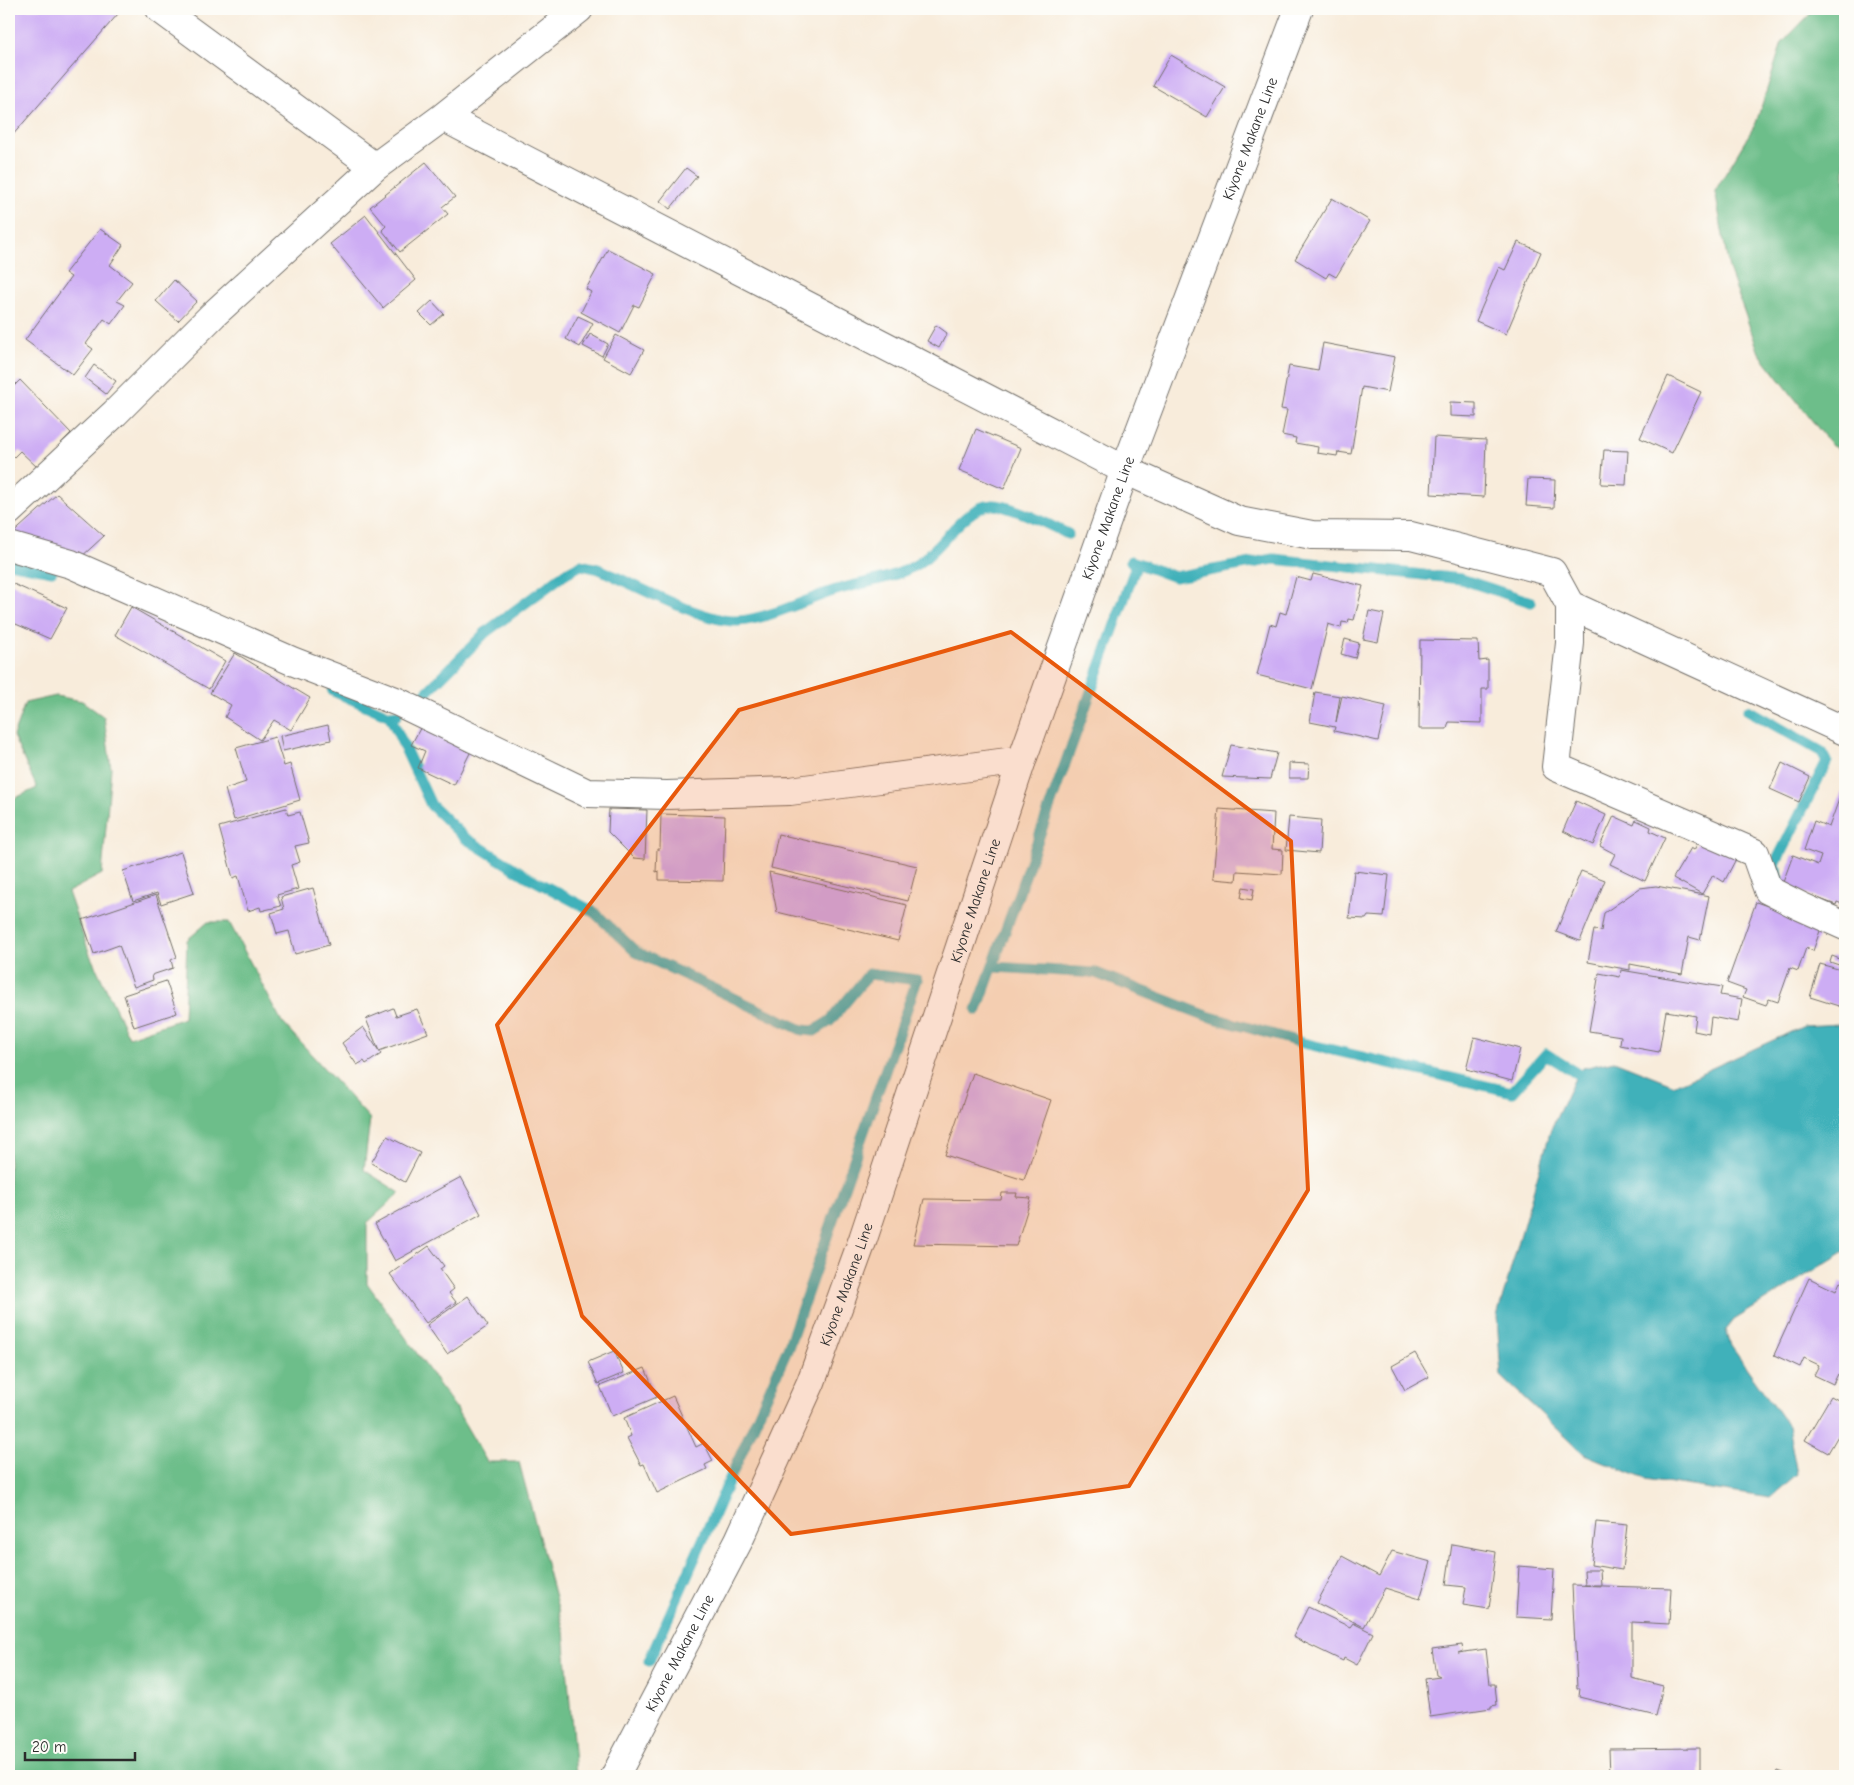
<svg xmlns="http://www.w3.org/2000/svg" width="1854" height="1785" viewBox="0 0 1854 1785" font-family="'Comic Neue',sans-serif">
<rect width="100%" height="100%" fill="#fdfcf7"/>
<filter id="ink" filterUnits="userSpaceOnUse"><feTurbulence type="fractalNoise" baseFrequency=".02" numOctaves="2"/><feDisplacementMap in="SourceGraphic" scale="10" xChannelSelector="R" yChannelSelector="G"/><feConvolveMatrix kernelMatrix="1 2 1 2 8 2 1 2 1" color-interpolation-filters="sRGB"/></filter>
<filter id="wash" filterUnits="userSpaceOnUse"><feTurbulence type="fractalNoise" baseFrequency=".0096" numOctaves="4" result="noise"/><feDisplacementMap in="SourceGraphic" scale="20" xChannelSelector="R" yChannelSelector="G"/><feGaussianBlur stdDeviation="1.12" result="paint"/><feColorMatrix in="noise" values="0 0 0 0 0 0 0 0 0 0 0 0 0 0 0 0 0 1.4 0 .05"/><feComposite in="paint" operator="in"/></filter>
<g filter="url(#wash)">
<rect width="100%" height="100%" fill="#f8ecdb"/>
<path fill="#6dbe8a" stroke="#4c745a" d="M1815 9H1845V451L1832 446 1759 353 1729 269 1715 191 1756 123 1782 43Z
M56 696 82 701 104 717 111 768 102 874 68 892 90 955 129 1037 184 1018 187 940 208 922H229L282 1022 370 1119 364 1170 400 1193 367 1223V1283L455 1407 487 1462H519L564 1631 576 1776H9V801L37 788 13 736 25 703Z"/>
<path fill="#41b1ba" stroke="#366e72" d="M1839 1024 1845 1028V1251L1734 1320 1726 1330 1731 1346 1788 1426 1797 1474 1770 1498 1645 1479 1584 1454 1501 1376 1497 1317 1551 1129 1576 1076 1583 1068 1614 1061 1675 1085 1804 1026Z"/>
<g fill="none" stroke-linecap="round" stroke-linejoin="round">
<path stroke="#41b1ba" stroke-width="11" d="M9 563 52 571
M1137 563 1175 577 1274 559 1461 579 1531 602
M333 691 390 716 397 715
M421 698 486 632 566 573 581 565 599 569C633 584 705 623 739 621 768 619 805 600 833 591 862 582 893 580 919 563 942 548 964 507 991 505 1008 503 1051 526 1068 534
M1748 710 1822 752 1827 761 1775 864 1780 886
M390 716 431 805 465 838 528 877 594 912 636 952 802 1030 814 1031 830 1021 869 974 917 980 788 1348 649 1661
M993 967 1096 973 1207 1016 1303 1043 1512 1092 1546 1054 1587 1080
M977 1010 1137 563 1131 561"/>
</g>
<g id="blocks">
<path fill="#cdadf4" d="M9 9H111L118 14 11 137 9 136Z
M1171 55 1225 87 1207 117 1153 86Z
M426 162 455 197 442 207 448 214 400 252 382 230 386 226 370 207Z
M686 168 697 176 670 209 660 201Z
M1332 198 1370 221 1336 277 1329 273 1326 278 1295 259Z
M366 215 416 280 383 308 330 244Z
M100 229 123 245 110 265 132 282 117 301 125 305 111 324 104 319 86 344 93 349 73 375 25 340 71 277 65 273Z
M1518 242 1541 252 1506 334 1476 321 1499 267 1505 270Z
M608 249 656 274 639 307 634 305 620 333 581 312 591 292 586 289Z
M174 280 197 301 178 321 156 301Z
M432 301 444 314 431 325 419 313Z
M578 316 593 323 580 347 566 339Z
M936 325 947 333 939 348 927 341Z
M590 334 608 344 602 356 583 346Z
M616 335 644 350 631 373 603 358Z
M1323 343 1395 357 1388 392 1362 387 1351 454 1338 452 1337 456 1317 453 1318 447 1295 443 1296 438 1282 435 1287 410 1281 409 1289 366 1318 371Z
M94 365 116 381 106 394 85 378Z
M1668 376 1701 392 1672 453 1640 438Z
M20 380 71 433 37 467 20 451 9 462V391Z
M1450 402 1476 403V417L1450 416Z
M976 429 1021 448 1004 489 959 470Z
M1434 437 1486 440 1484 497 1431 494Z
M1604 450 1628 451 1626 485 1601 484Z
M1528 479 1555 480 1554 508 1526 506Z
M57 494 104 536 79 559 10 536Z
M1313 574 1363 586 1354 620 1349 619 1348 623 1342 622 1341 628 1328 624 1312 689 1257 675 1270 624 1276 626 1280 612 1286 614 1296 577 1311 581Z
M9 582 67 608 50 639 9 621Z
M131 607 225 661 209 689 115 635Z
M1369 611 1384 614 1378 642 1363 639Z
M1345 639 1359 643 1355 658 1341 654Z
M1420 640 1478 641 1479 661 1488 660V689H1482V723L1449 722 1447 729H1419Z
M235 653 310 698 291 730 274 720 260 740 225 717 231 705 210 693Z
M1315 692 1340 696 1336 722 1342 696 1386 706 1378 741 1334 731 1335 727 1310 722Z
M423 723 473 747 454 785 418 768 425 751 411 745Z
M328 725 331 740 283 751 280 736Z
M275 737 284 766 290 764 300 800 234 820 225 789 246 782 236 748Z
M1231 745 1277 753 1270 779 1222 777Z
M1289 763 1309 764 1308 778H1289Z
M1782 763 1810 777 1799 802 1770 789Z
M1842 791 1845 792V905L1837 902 1836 905 1782 885 1793 855 1818 865 1821 856 1804 850 1814 821 1829 827Z
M1576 801 1606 815 1593 845 1563 831Z
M286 808 288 815 300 812 309 843 295 846 300 862 291 865 298 889 277 895 281 906 261 911 260 907 248 911 238 876 233 878 219 827Z
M609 809 647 810 645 859 634 858 608 832Z
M1219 809 1274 813 1272 849 1283 850 1282 874 1237 871 1236 881 1213 879Z
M661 814 725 816 723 881 659 880V871L656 872 657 849H660Z
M1614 816 1634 825 1636 820 1651 827 1650 831 1665 838 1645 881 1610 864 1615 854 1600 846Z
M1289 817 1321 820 1319 853 1286 850Z
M778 834 917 866 908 901 771 868Z
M1701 837 1737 857 1724 882 1713 875 1702 894 1673 878 1691 848 1694 850Z
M181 852 194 893 161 904 157 893 133 901 123 871Z
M1354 871 1389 875 1384 917 1368 916 1366 919 1349 918Z
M1581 871 1605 880 1580 941 1556 932Z
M769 872 907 905 898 941 777 912Z
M1656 886 1709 896 1700 940 1689 937 1682 974 1630 964V970L1588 962 1594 930 1601 931 1604 913 1640 888Z
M1243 887 1254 889 1252 900 1241 898Z
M313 888 329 945 295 954 289 931 277 934 271 913 284 909 281 897Z
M156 895 177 957 171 960 173 968 152 975 153 980 134 987 119 945 94 954 82 920Z
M1756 902 1822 925 1813 951 1806 948 1798 971 1790 968 1778 1002 1769 999 1766 1005 1743 997 1746 990 1727 983Z
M1832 956 1845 961V967L1830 962Z
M1820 964 1845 971V1008L1810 997Z
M1621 970 1722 987 1720 995 1742 999 1738 1022 1711 1017 1709 1034 1694 1031 1696 1016 1666 1011 1659 1052 1620 1045 1621 1036 1589 1031 1599 973 1620 977Z
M166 981 177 1013 134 1027 124 995Z
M393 1008 396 1016 417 1009 428 1033 379 1051 366 1019Z
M363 1027 381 1054 366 1064 364 1061 357 1065 342 1043Z
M1474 1037 1520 1049 1512 1081 1466 1069Z
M973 1073 1051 1100 1024 1180 945 1155Z
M387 1136 420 1153 405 1182 371 1163Z
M461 1177 481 1214 395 1261 375 1224Z
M1002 1193H1017L1016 1197 1031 1198 1016 1246 913 1244 924 1199 1001 1200Z
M429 1246 444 1266 440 1269 454 1289 449 1293 456 1302 426 1323 390 1274Z
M1809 1278 1836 1291 1840 1282 1845 1284V1378L1838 1374 1833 1384 1814 1375 1819 1365 1804 1358 1800 1367 1774 1355Z
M468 1296 488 1326 447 1354 427 1325Z
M614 1351 624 1373 598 1384 588 1362Z
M1415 1353 1429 1377 1405 1390 1392 1366Z
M645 1368 657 1397 612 1416 600 1386Z
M673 1396 696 1447 704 1443 713 1461 705 1465 707 1469 657 1493 644 1464 641 1465 627 1438 631 1436 624 1418Z
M1831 1396 1845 1404V1438L1839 1434 1828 1453 1805 1440Z
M1596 1522 1627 1525 1622 1570 1591 1565Z
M1452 1544 1496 1552 1489 1609 1463 1605 1466 1587 1446 1585Z
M1392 1551 1431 1562 1420 1599 1385 1588 1364 1627 1317 1603 1342 1556 1379 1576Z
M1519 1566 1554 1569 1551 1619 1516 1617Z
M1584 1570H1600L1601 1585H1585Z
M1572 1585 1671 1588 1669 1624 1632 1622V1678L1663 1686 1656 1716 1579 1697 1580 1688H1577Z
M1308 1607 1350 1627 1353 1623 1373 1633 1357 1665 1344 1658 1343 1661 1293 1637Z
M1462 1645 1463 1651 1458 1653 1486 1649 1490 1684H1495L1497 1705 1491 1706V1708L1430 1717 1425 1679 1440 1677 1436 1675 1432 1649Z
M1700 1748V1776H1610L1609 1749Z
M1777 1771 1791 1776H1775Z"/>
</g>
</g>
<g filter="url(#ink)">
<use href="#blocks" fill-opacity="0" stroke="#736f69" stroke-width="1"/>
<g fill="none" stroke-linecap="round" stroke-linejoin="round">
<defs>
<path id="minor" d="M160 9 375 167
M443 117 1125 470 1239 521 1312 535 1411 536 1552 572 1570 605V643L1556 767 1755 853 1768 890 1800 906 1845 926
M9 511 115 413 213 315 375 167 443 117 579 9
M9 546 71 564 292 661 398 702 587 793 667 795 790 791 1022 760
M1570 605 1845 731"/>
<g id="major">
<path id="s1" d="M615 1776 739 1540 811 1382 863 1239 1022 760 1125 470 1299 9"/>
</g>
</defs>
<use href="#minor" stroke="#736f69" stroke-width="30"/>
<use href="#major" stroke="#736f69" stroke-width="30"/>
<use href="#minor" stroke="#fff" stroke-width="28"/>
<use href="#major" stroke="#fff" stroke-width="28"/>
</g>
</g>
<path fill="#e8590c" fill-opacity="0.2" stroke="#e8590c" stroke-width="4" stroke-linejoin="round" d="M1011 632 1291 841 1308 1190 1129 1486 791 1534 582 1316 497 1025 739 710Z"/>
<g text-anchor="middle" stroke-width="4.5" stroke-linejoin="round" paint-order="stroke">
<g font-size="15" fill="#2b2b2b" stroke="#fdfcf7">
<text dy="5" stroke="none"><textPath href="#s1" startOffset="1759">Kiyone Makane Line</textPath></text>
<text dy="5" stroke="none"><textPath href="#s1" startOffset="1354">Kiyone Makane Line</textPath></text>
<text dy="5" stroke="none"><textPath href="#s1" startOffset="949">Kiyone Makane Line</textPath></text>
<text dy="5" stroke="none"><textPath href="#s1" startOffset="544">Kiyone Makane Line</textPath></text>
<text dy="5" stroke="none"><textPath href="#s1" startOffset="139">Kiyone Makane Line</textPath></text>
</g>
</g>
<rect width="1854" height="1785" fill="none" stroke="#fdfcf7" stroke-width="30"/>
<path d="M25 1752v8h110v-8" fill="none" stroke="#2b2b2b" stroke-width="2.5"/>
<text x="32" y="1752" font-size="15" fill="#2b2b2b" stroke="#fdfcf7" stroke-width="4" paint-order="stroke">20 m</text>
</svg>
